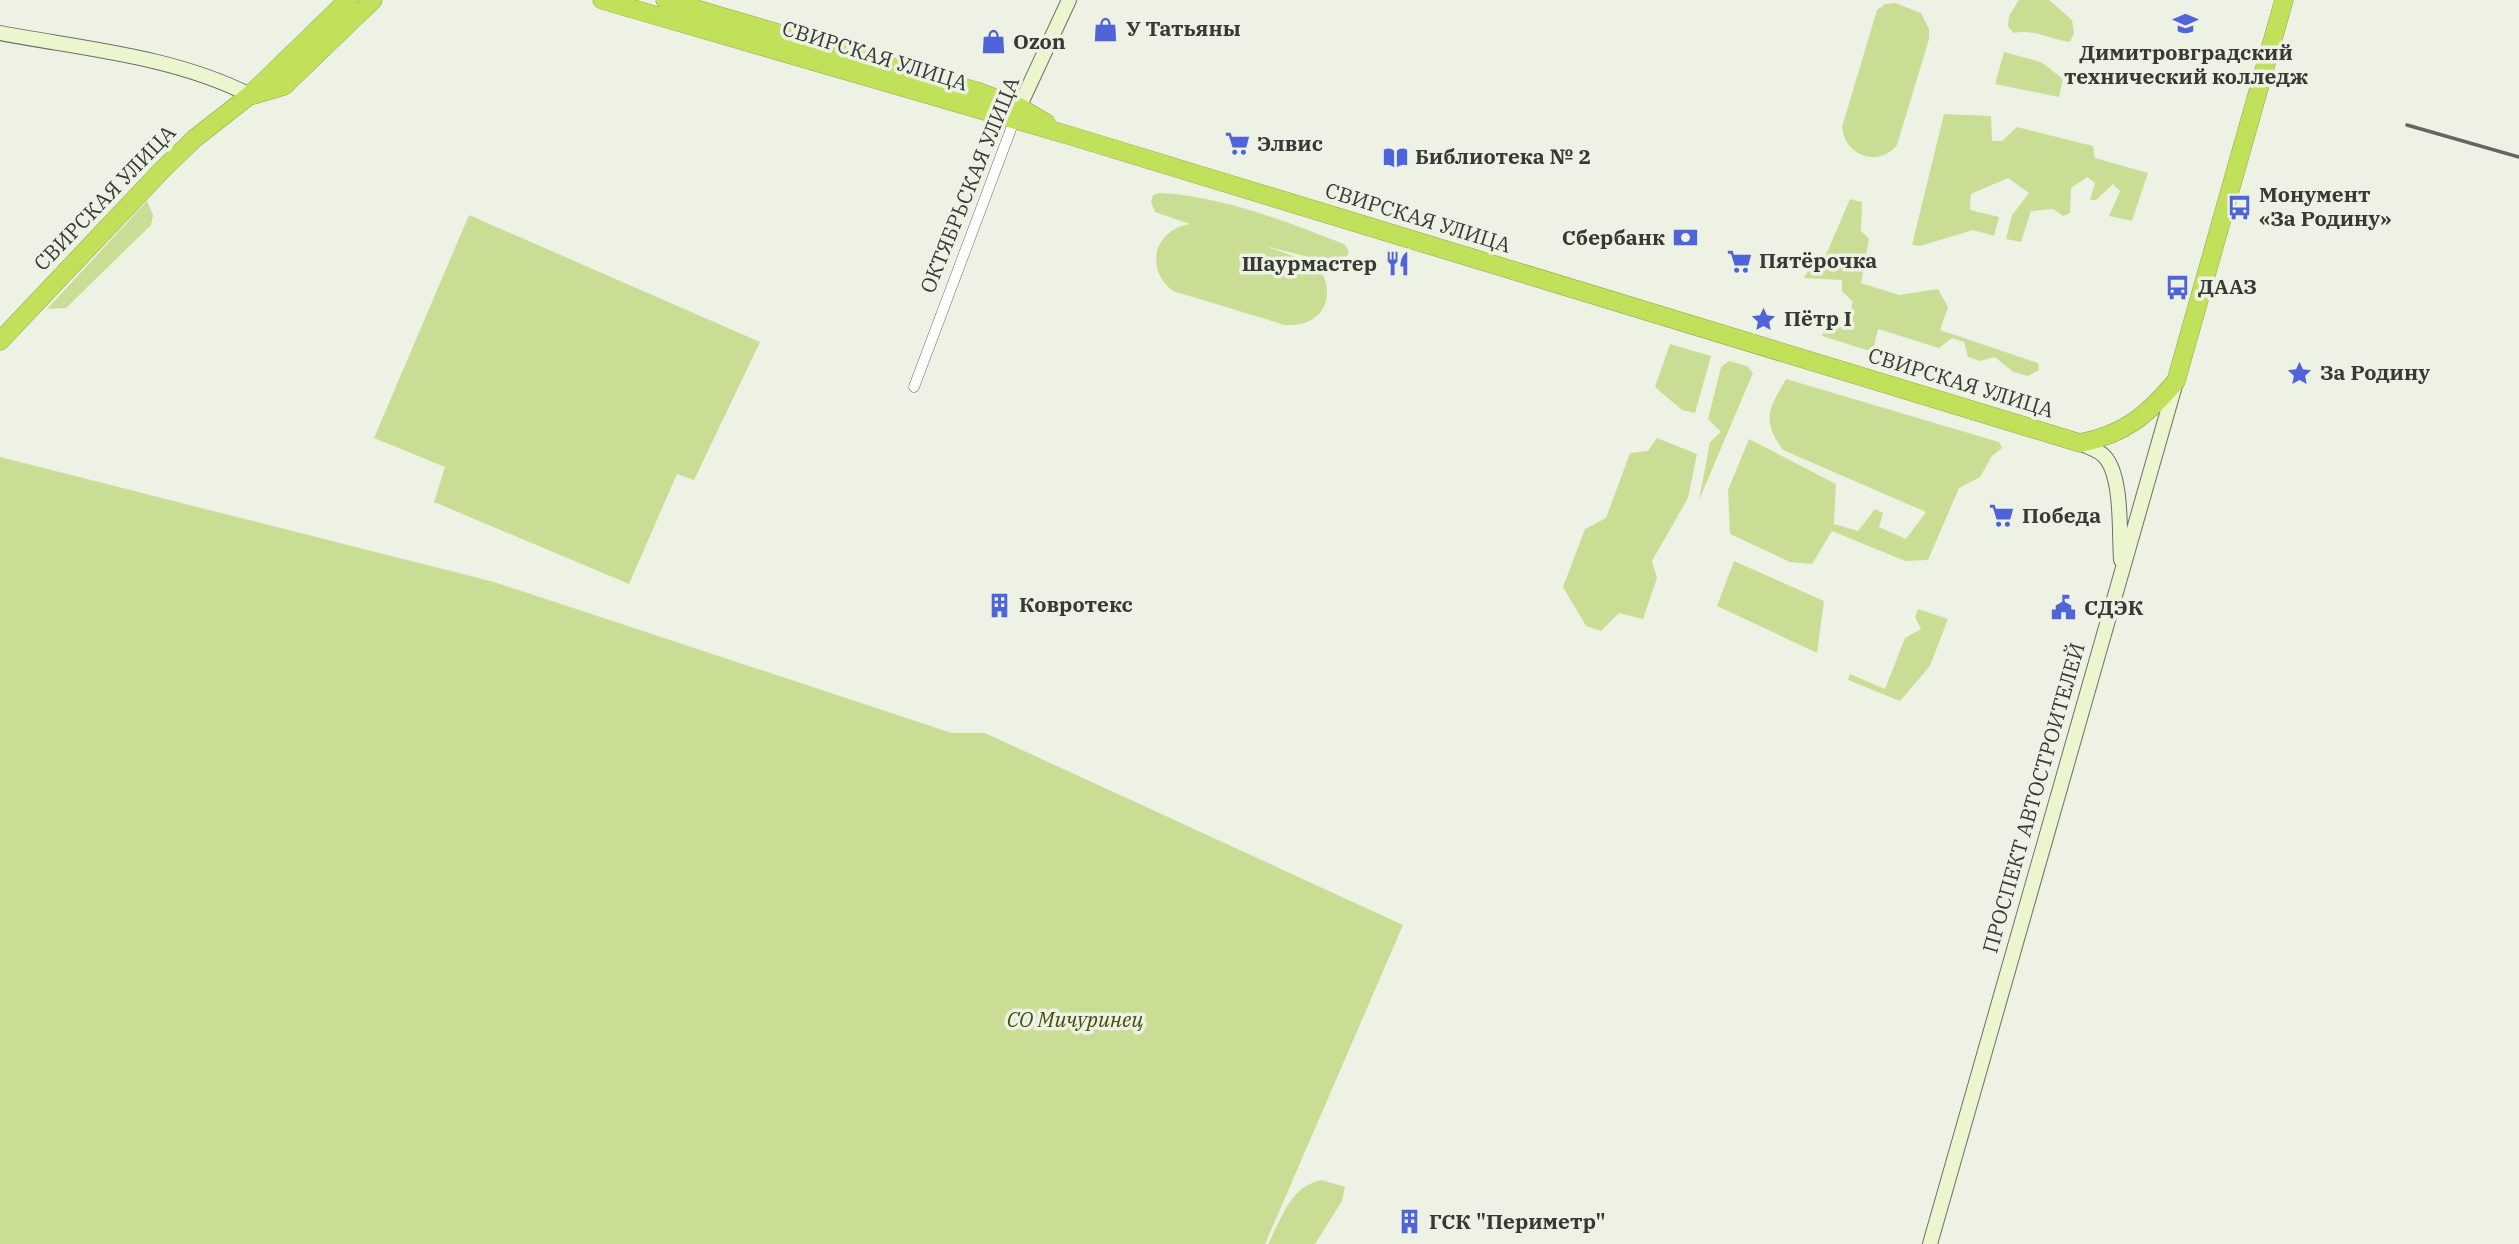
<svg xmlns="http://www.w3.org/2000/svg" width="2519" height="1244" viewBox="0 0 2519 1244" font-family="'IBM Plex Serif',serif">
<rect width="100%" height="100%" fill="#eef2e5"/>
<path fill="#c9de94" d="M2019 0H2049L2072 20 2074 33 2070 42C2049 39 2035 29 2013 33L2008 26 2009 16Z
M1895 3 1921 13 1929 29V39L1897 145C1879 168 1845 156 1842 127L1877 10 1885 4Z
M2004 52 2041 62 2063 79 2059 97 1995 84Z
M1944 114 1991 116 1992 141H2002L2017 127 2093 146 2095 158 2148 173 2132 221 2109 216 2120 191 2113 184 2096 200H2090L2095 183 2087 177 2071 188 2070 213 2063 216 2053 209 2031 211 2021 242 2006 239 2012 215 2029 193 2008 178 1971 194 1970 210 1999 217 1994 236 1973 230 1920 246 1912 245Z
M1160 193C1223 196 1286 222 1344 244L1349 251 1346 259 1336 264 1265 246 1316 264C1340 294 1323 328 1285 325L1173 291C1144 269 1154 230 1190 224L1155 212 1151 202 1153 195Z
M1850 199 1862 202 1861 231 1869 239 1861 283 1899 295 1938 289 1948 307 1940 330 2038 363 2039 370 2028 376 2013 372 1995 357 1980 361 1968 357 1964 342 1952 338 1939 348 1878 329 1874 346 1913 358 1911 364 1822 336 1827 324 1845 328 1853 302 1842 291V280L1804 278 1814 260 1825 257Z
M147 201 153 215 151 225 66 308 47 309Z
M469 215 760 342 694 480 677 474 629 584 434 502 445 467 374 438Z
M1670 344 1711 356 1695 413 1682 410 1655 387Z
M1729 361 1747 366 1753 373 1699 500 1710 442 1721 432 1708 419 1721 367Z
M1786 379 1999 442 2002 448 1992 456 1980 477 1959 488 1928 560 1905 561 1832 531 1812 564 1790 562 1730 534 1728 490 1749 439 1836 484 1834 524 1858 531 1875 509 1883 513 1879 527 1906 539 1926 512 1783 450C1761 420 1769 409 1786 379Z
M1657 438 1697 454 1688 498 1652 561 1657 578 1643 619 1619 613 1601 631 1586 626 1563 587 1585 529 1606 518 1630 453 1648 451Z
M0 457 494 582 952 733H985L1403 925 1265 1244H0Z
M1734 561 1824 601 1817 653 1717 606Z
M1918 609 1948 619 1930 666 1900 701 1848 680 1850 674 1885 689 1905 638 1921 629 1915 617Z
M1322 1180 1345 1187 1342 1201 1315 1244H1268C1282 1218 1290 1186 1322 1180Z"/>
<g fill="none" stroke-linecap="round" stroke-linejoin="round">
<defs>
<path id="street" d="M914 387 1014 121"/>
<path id="secondary" d="M0 33C84 49 173 56 250 95
M1015 116 1069 0
M2080 443C2087 447 2099 450 2104 456 2123 475 2119 534 2121 560
M1930 1244 2176 382"/>
<path id="highway" d="M602 0 1068 135 2080 443C2126 434 2147 415 2176 381L2284 0
M665 0 976 91 1019 107 1046 123
M254 95 284 86 373 0
M0 341 162 170 194 139 250 95 348 0"/>
</defs>
<use href="#street" stroke="#6c7065" stroke-width="11"/>
<use href="#secondary" stroke="#6c7065" stroke-width="16"/>
<use href="#highway" stroke="#91a64d" stroke-width="19"/>
<use href="#street" stroke="#fff" stroke-width="10"/>
<use href="#secondary" stroke="#ecf6ce" stroke-width="14"/>
<use href="#highway" stroke="#c1e15b" stroke-width="18"/>
<path stroke="#64665f" stroke-width="3.5" d="M2407 125 2519 157"/>
</g>
<defs>
<symbol id="university-bare" viewBox="-9 -9 18 18"><path d="M0-5L7-2L0 1L-7-2ZM-4 1L0 2.5L4 1V4Q0 6-4 4Z" fill="#4e64d8" stroke="#eef2e5" stroke-width="2.5" paint-order="stroke"/></symbol>
<symbol id="shop-bare" viewBox="-9 -9 18 18"><path d="M-5-2.5h2.3a2.7 3.5 0 0 1 5.4 0H5L5.5 6h-11ZM-1.5-2.5h3a1.5 2.3 0 0 0-3 0Z" fill="#4e64d8" stroke="#eef2e5" stroke-width="2.5" paint-order="stroke"/></symbol>
<symbol id="supermarket-bare" viewBox="-9 -9 18 18"><path d="M-6-5.5h2.5l.6 2H6L4.5 2H-2.5L-4.4-4H-6ZM-1.5 3.2a1.3 1.3 0 1 0 .1 0ZM3 3.2a1.3 1.3 0 1 0 .1 0Z" fill="#4e64d8" stroke="#eef2e5" stroke-width="2.5" paint-order="stroke"/></symbol>
<symbol id="library-bare" viewBox="-9 -9 18 18"><path d="M-6-4Q-3-5.5-.7-3.5V5Q-3 3-6 4ZM6-4Q3-5.5 .7-3.5V5Q3 3 6 4Z" fill="#4e64d8" stroke="#eef2e5" stroke-width="2.5" paint-order="stroke"/></symbol>
<symbol id="bus-bare" viewBox="-9 -9 18 18"><path d="M-5-6H5V4H4V6H2V4H-2V6H-4V4H-5ZM-3.5-4V0h7V-4ZM-3.5 1.2v1.5H-2V1.2ZM2 1.2v1.5H3.5V1.2Z" fill="#4e64d8" stroke="#eef2e5" stroke-width="2.5" paint-order="stroke"/></symbol>
<symbol id="bank-bare" viewBox="-9 -9 18 18"><path d="M-6-4H6V4H-6ZM0-2.3a2.3 2.3 0 1 0 0 4.6a2.3 2.3 0 1 0 0-4.6Z" fill="#4e64d8" stroke="#eef2e5" stroke-width="2.5" paint-order="stroke"/></symbol>
<symbol id="restaurant-bare" viewBox="-9 -9 18 18"><path d="M-5-6h1v4h1v-4h1v4h1v-4h1v5L-1.5 .5V6h-2V.5L-5-1ZM5-6V6H3V1.5H1.5Q1.5-4 5-6Z" fill="#4e64d8" stroke="#eef2e5" stroke-width="2.5" paint-order="stroke"/></symbol>
<symbol id="sight-bare" viewBox="-9 -9 18 18"><path d="M0-6L1.8-2.2L6-1.7L2.9 1.2L3.7 5.4L0 3.3L-3.7 5.4L-2.9 1.2L-6-1.7L-1.8-2.2Z" fill="#4e64d8" stroke="#eef2e5" stroke-width="2.5" paint-order="stroke"/></symbol>
<symbol id="building-bare" viewBox="-9 -9 18 18"><path d="M-4-6H4V6H1V3H-1V6H-4ZM-2.5-4.3h1.7v1.8h-1.7ZM.8-4.3h1.7v1.8H.8ZM-2.5-1h1.7V.8h-1.7ZM.8-1h1.7V.8H.8Z" fill="#4e64d8" stroke="#eef2e5" stroke-width="2.5" paint-order="stroke"/></symbol>
<symbol id="civic-bare" viewBox="-9 -9 18 18"><path d="M-.6-6.5H3V-4.5H.6V-3L4-1V1h2V6H-6V1h2V-1L-.6-3ZM-1.2 2.5V6h2.4V2.5Z" fill="#4e64d8" stroke="#eef2e5" stroke-width="2.5" paint-order="stroke"/></symbol>
</defs>
<g fill-rule="evenodd">
<use href="#university-bare" x="2168" y="6" width="35" height="35"/>
<use href="#shop-bare" x="1088" y="12" width="35" height="35"/>
<use href="#shop-bare" x="976" y="24" width="35" height="35"/>
<use href="#supermarket-bare" x="1220" y="126" width="35" height="35"/>
<use href="#library-bare" x="1378" y="140" width="35" height="35"/>
<use href="#bus-bare" x="2222" y="190" width="35" height="35"/>
<use href="#bank-bare" x="1668" y="220" width="35" height="35"/>
<use href="#supermarket-bare" x="1722" y="244" width="35" height="35"/>
<use href="#restaurant-bare" x="1380" y="246" width="35" height="35"/>
<use href="#bus-bare" x="2160" y="270" width="35" height="35"/>
<use href="#sight-bare" x="1746" y="302" width="35" height="35"/>
<use href="#sight-bare" x="2282" y="356" width="35" height="35"/>
<use href="#supermarket-bare" x="1984" y="498" width="35" height="35"/>
<use href="#building-bare" x="982" y="588" width="35" height="35"/>
<use href="#civic-bare" x="2046" y="590" width="35" height="35"/>
<use href="#building-bare" x="1392" y="1204" width="35" height="35"/>
</g>
<g text-anchor="middle" stroke-width="7" stroke-linejoin="round" paint-order="stroke">
<g font-size="21" font-weight="bold" fill="#373934" stroke="#eef2e5" text-anchor="start">
<text x="1126" y="36">У Татьяны</text>
<text x="1013" y="49">Ozon</text>
<text x="2186" y="60" text-anchor="middle">Димитровградский<tspan x="2186" dy="24">технический колледж</tspan></text>
<text x="1257" y="151">Элвис</text>
<text x="1415" y="164">Библиотека № 2</text>
<text x="2259" y="202">Монумент<tspan x="2259" dy="24">«За Родину»</tspan></text>
<text x="1665" y="245" text-anchor="end">Сбербанк</text>
<text x="1759" y="268">Пятёрочка</text>
<text x="1377" y="271" text-anchor="end">Шаурмастер</text>
<text x="2198" y="294">ДААЗ</text>
<text x="1784" y="326">Пётр I</text>
<text x="2320" y="380">За Родину</text>
<text x="2022" y="523">Победа</text>
<text x="1019" y="612">Ковротекс</text>
<text x="2084" y="615">СДЭК</text>
<text x="1429" y="1229">ГСК "Периметр"</text>
</g>
<g font-size="21" fill="#373934" stroke="#eef2e5">
<text transform="translate(875 56) rotate(17)" y="7">СВИРСКАЯ УЛИЦА</text>
<text transform="translate(970 185) rotate(-68)" y="7">ОКТЯБРЬСКАЯ УЛИЦА</text>
<text transform="translate(105 198) rotate(-46)" y="7">СВИРСКАЯ УЛИЦА</text>
<text transform="translate(1418 218) rotate(17)" y="7">СВИРСКАЯ УЛИЦА</text>
<text transform="translate(1961 383) rotate(17)" y="7">СВИРСКАЯ УЛИЦА</text>
<text transform="translate(2034 798) rotate(-74)" y="7">ПРОСПЕКТ АВТОСТРОИТЕЛЕЙ</text>
</g>
<g font-size="21" font-style="italic" fill="#3f4d07" stroke="#eef2e5">
<text x="1075" y="1027">СО Мичуринец</text>
</g>
</g>
</svg>
